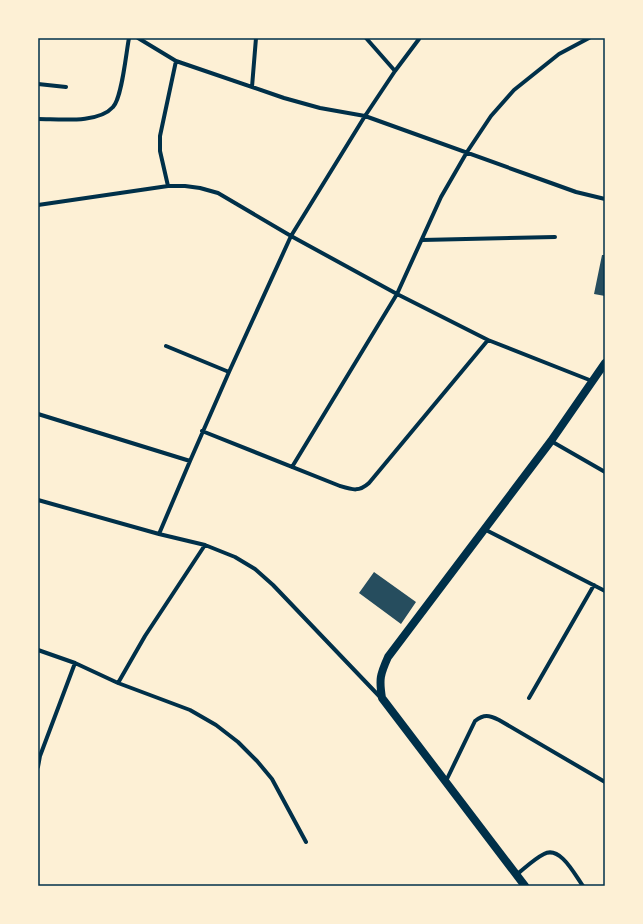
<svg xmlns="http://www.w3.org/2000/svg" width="643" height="924" viewBox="0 0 643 924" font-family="Cabin,sans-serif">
<rect width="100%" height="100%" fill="#fdf0d5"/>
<path fill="#264d5e" d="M602 255H605V296L594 294Z
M374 572 416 602 401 624 359 593Z"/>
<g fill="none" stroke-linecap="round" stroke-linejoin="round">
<path stroke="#003049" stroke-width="4" d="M138 38 176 61 284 98 320 108 365 116 395 71 366 38
M395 71 419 39V38
M38 84 66 87
M252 87 256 38
M38 119C59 119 98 124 113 107 122 98 126 53 129 38
M168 186 160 151V136L176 61
M38 205 168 186H185L200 188 218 193 291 236 397 294 488 340
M422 240 555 237
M166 346 229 372 190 461
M229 372 291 236 365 116 551 183 576 192 605 199
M38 414 190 461 159 534 205 545 145 636 118 683 75 663 40 756 38 767
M202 431 340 486C353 490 359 492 369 483L488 340 592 381
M551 441 605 472
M292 467 397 294 441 197 467 152 491 116 514 90 559 54 589 38
M38 500 159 534
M484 529 605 591
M205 545 235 557 255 569 273 585 381 698
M38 650 75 663
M118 683 190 710 216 725 238 742 257 761 272 779 306 842
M529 698 594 585
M446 781 475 721C484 714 489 715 499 720L605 782
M516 875C525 868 534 859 544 854 560 845 575 875 583 886"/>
<path stroke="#003049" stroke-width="8" d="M525 886 382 698C379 679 380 675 388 657L551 441 605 363"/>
</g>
<rect width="643" height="924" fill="none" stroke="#fdf0d5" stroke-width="78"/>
<rect x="39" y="39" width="565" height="846" fill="none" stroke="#003049" stroke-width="1.5"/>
</svg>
